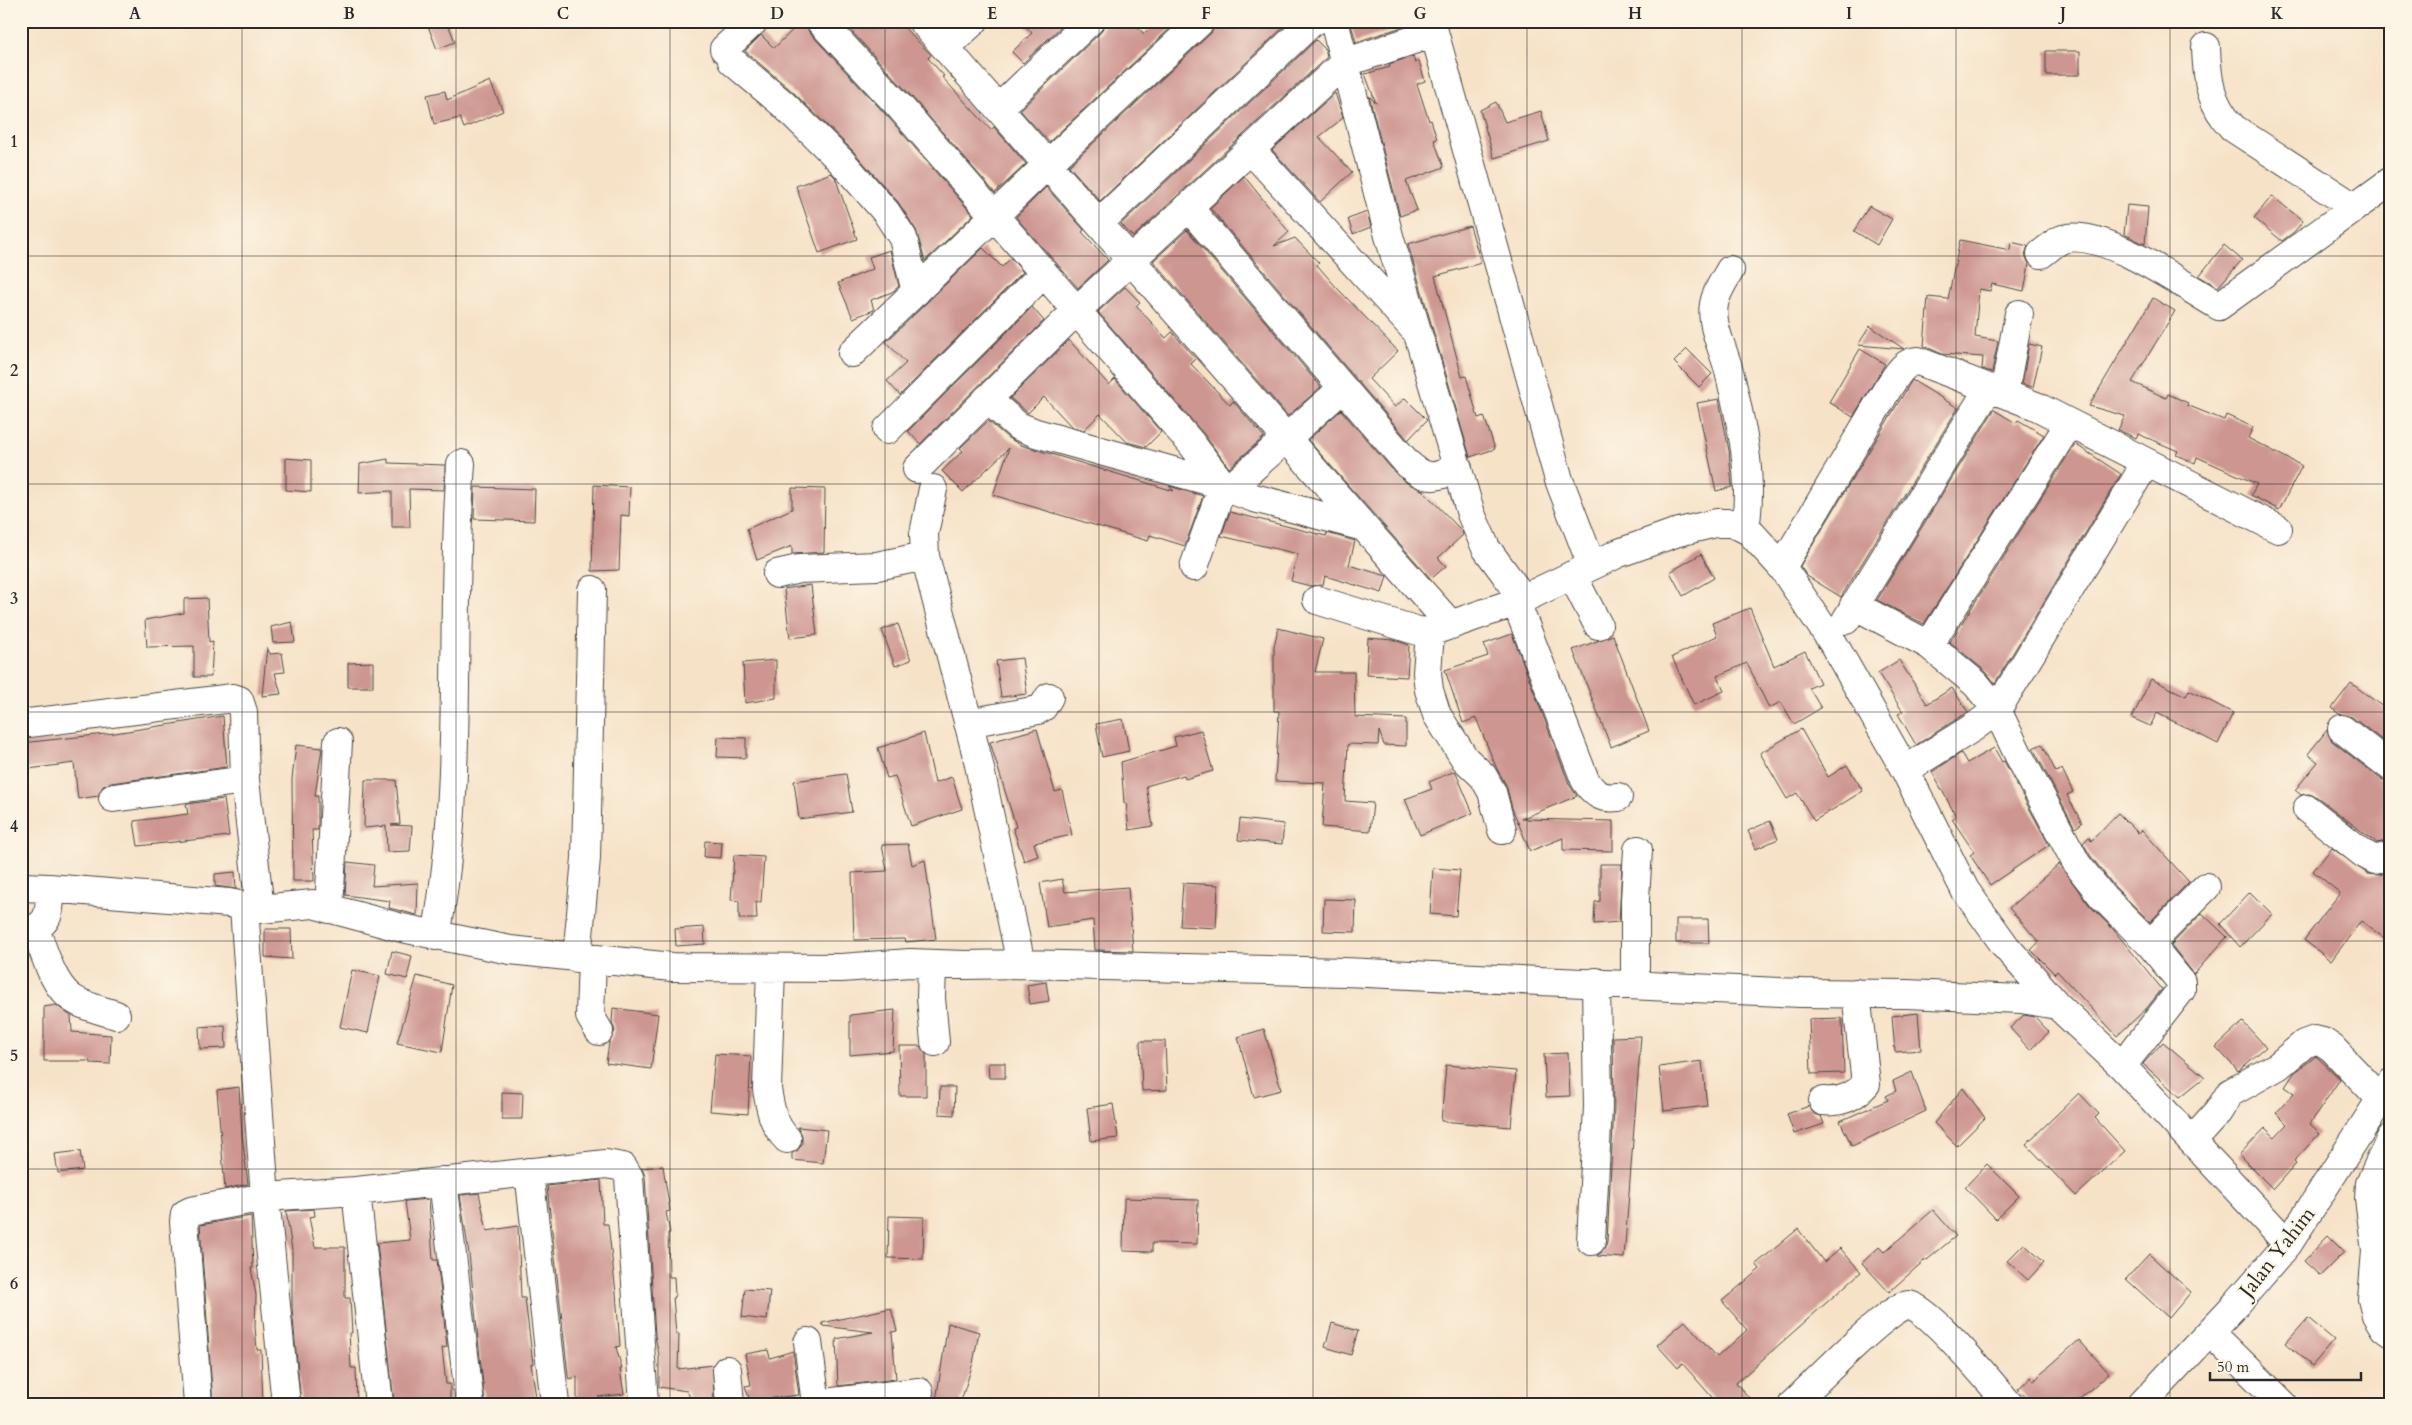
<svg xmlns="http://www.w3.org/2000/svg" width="2412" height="1425" viewBox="0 0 2412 1425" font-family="Cardo,serif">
<rect width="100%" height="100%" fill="#fcf5e5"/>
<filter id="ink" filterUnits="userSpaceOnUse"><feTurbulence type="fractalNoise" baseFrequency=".02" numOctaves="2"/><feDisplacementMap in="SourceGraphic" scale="10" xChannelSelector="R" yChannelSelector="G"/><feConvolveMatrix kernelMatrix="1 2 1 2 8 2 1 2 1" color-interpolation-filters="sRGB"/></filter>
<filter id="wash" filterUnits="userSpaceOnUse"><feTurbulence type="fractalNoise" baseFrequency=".0096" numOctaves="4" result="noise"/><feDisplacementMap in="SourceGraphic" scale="20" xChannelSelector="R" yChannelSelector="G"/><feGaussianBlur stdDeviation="1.12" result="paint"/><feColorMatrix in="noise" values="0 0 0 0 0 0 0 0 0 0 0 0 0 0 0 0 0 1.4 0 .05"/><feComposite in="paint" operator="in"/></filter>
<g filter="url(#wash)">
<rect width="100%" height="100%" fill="#f6e2c7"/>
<g id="blocks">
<path fill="#cd9691" d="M426 21H447L455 42 437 49Z
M802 21H805L809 32 889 118 973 215 925 261 916 230 898 202 853 151 793 92 745 51 761 35 774 48Z
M842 21H898L931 55 928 58 944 76 942 77 991 130 994 127 1026 164 995 193 912 97Z
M1021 21H1067L1023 63 1012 52 1032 33Z
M1105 21H1131L1144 34 1157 21H1178L1049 142 1020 110 1101 32Z
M1216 21H1290L1100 201 1069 166 1212 32Z
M1350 21H1407V23L1404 24 1405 26 1356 42Z
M1316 40 1325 49 1327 57 1133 237 1121 224Z
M2046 51H2080V75H2046Z
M1413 56 1415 63 1419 61 1425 81 1417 84 1429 121 1431 120 1437 139 1434 140 1444 167 1406 181 1417 210 1400 216 1369 96 1376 103 1365 74 1390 67 1389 64Z
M490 81 503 111 464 128 460 118 434 124 427 95 445 91 447 100Z
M1335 93 1343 118 1319 137 1352 172 1320 202 1272 150Z
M1496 102 1505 122 1541 111 1549 141 1494 158 1480 110Z
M831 173 835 177 857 239 819 253 796 186Z
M1244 176 1289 232 1274 246 1295 238 1319 263 1317 265 1337 288 1398 351 1369 379 1395 407 1405 398 1427 420 1408 440 1210 208Z
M1046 187 1084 230 1082 232 1108 260 1078 288 1016 217Z
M2272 196 2303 221 2294 232 2282 241 2254 218Z
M2127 205 2148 207 2145 244 2124 234Z
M1869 206 1892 219 1877 245 1854 231Z
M1367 212 1371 227 1353 234 1348 219Z
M1470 226 1481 263 1435 276 1462 377 1466 376 1478 418 1484 416 1495 449 1470 457 1408 244Z
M1187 230 1321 387 1288 416 1153 261Z
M1960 240 2010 250 2011 242 2028 246 2025 255 2029 264 2024 291 1992 284 1990 291 1979 289 1975 337 1998 341 1992 372 1982 369 1983 357 1942 354 1924 346 1928 297 1948 299Z
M2224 245 2242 260 2218 287 2199 276Z
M983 248 1002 267 1011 258 1023 272 900 395 887 381 906 363 886 342Z
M890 250 899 286 892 292 871 300 874 310 853 318 838 283 873 269 869 257Z
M1125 287 1140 302 1136 306 1166 338 1172 332 1196 359 1191 364 1230 405 1233 401 1264 437 1229 468 1203 433 1098 312Z
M2153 298 2175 311 2132 382 2166 398 2168 394 2188 403 2187 405 2224 420 2226 415 2253 427 2248 438 2302 466 2279 510 2251 495 2257 484 2197 457 2195 463 2176 455 2178 451 2138 434 2136 438 2118 430 2125 416 2089 406Z
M1032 307 1044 321 920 444 908 431Z
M1870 326 1904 349 1858 345Z
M1069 340 1109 385 1115 379 1161 432 1146 447 1127 442 1100 414 1084 430 1072 427 1044 397 1028 413 1010 398Z
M2029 344 2042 347 2033 387 2022 384Z
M1687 349 1712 374 1699 387 1674 362Z
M1860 349 1885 364 1853 417 1829 402Z
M1912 380 1958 408 1841 597 1807 576 1800 566Z
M1719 399 1729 451 1732 487 1716 491 1697 403Z
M1341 410 1396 474 1407 483 1422 490 1462 531 1463 535 1438 558 1446 566 1431 579 1308 440Z
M1994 410 2016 423 2018 420 2044 435 1924 624 1877 600Z
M988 421 1008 438 1021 445 1174 491 1169 486 1203 496 1185 546 1150 535 1148 541 993 495 1009 448 963 492 942 471 963 451 960 448Z
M2075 444 2121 474 1995 683 1986 672 1950 642Z
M286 458 311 460V492L286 490Z
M388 459V463L445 465 444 490 409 489 410 527H392V491L359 493 360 464Z
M594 485 630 487 629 516 621 515 619 570 592 571Z
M475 487 535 489 534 521 474 519Z
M792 488 825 489 824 552 792 554V546L757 560 747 529 792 509Z
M1230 512 1326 536 1327 533 1355 541 1349 565 1387 576 1382 593 1325 576 1323 585 1310 586 1291 581 1298 554 1221 536Z
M1701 554 1714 578 1683 596 1670 572Z
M811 585 817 635 790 638 784 589Z
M207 598 209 642 213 641 211 677H194V646L147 647 145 620 184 613V599Z
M1750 608 1774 666 1805 651 1820 683 1809 688 1821 708 1794 724 1781 702 1769 708 1747 663 1717 676 1724 691 1694 705 1672 657 1717 636 1712 623Z
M292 622 295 642 273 643 271 627Z
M898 624 911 660 895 666 882 630Z
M1278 628 1323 639 1315 672H1354L1355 717 1406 719V746L1384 745 1379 731 1378 745 1348 744 1345 801 1373 803 1370 831 1322 827 1325 783 1275 781 1279 711H1274V647Z
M1512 634 1570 786 1577 796 1521 819 1613 821V851L1563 850V838L1530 851 1512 808 1506 785 1496 767 1476 718 1463 723 1445 670 1488 656 1484 644Z
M1613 635 1649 731 1611 747 1573 650Z
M1368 638 1394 640 1409 645 1407 677 1366 675Z
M267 647 270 654 282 653 285 672 275 673 281 694 262 696Z
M1022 658 1027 694 1001 697 996 661Z
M776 660V698L745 703 743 663Z
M1899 660 1927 704 1952 688 1968 712 1916 745 1898 714 1903 712 1878 673Z
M373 662V687H348V663Z
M2151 679 2186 696 2189 690 2233 713 2218 744 2157 713 2150 726 2132 718Z
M2351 683 2391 713V747L2352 717 2339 714 2332 708Z
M223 716 227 767 111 783 103 786 98 796 78 799 74 763 21 770V743L115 733Z
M1123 719 1129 751 1102 757 1096 724Z
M1037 729 1055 792 1062 790 1072 835 1034 843 1038 856 1024 861 1013 828 1016 827 990 742Z
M1801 729 1828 777 1847 765 1863 791 1814 821 1797 793 1787 799 1760 753Z
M1201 730 1213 771 1185 779 1184 775 1146 786 1153 826 1129 830 1126 803H1124L1121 762 1176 746 1174 737Z
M2327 730 2332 741 2381 779 2391 782V840L2377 843 2317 797 2309 794 2301 795 2295 790 2318 762 2308 754Z
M924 733 935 783 952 777 962 809 911 826 895 776 887 778 878 748Z
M718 737 746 738V758L717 757Z
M2042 744 2056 772 2062 769 2073 792 2067 795 2082 823 2075 828 2033 748Z
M296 745 322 748 315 796H318V830H312L314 881H293L292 779Z
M1994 748 2002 762 2004 761 2049 845 1990 885 1970 855 1974 852 1952 819 1956 816 1932 772 1961 753 1967 763Z
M1455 771 1473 813 1420 835 1405 799 1432 789 1429 782Z
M846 774 852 812 799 819 794 781Z
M365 780H396L400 824 391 825 412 826 410 851 387 852 386 826 364 828Z
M224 799 229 836 138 846 134 821 188 814 186 804Z
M2118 813 2138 833 2142 830 2189 882 2150 922 2114 886 2090 855 2083 843 2089 837 2091 841Z
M1240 819 1284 824 1282 844 1238 840Z
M1770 821 1778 839 1756 849 1748 831Z
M705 841 722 842 721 858 704 857Z
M908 844 912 865 925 860 936 939 906 942 905 939 854 940 852 873 887 871 882 845Z
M2332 848 2368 874 2379 875 2391 871V943L2361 921 2331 961 2304 940 2340 893 2313 871Z
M734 855 764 857 761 902H756L757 919H739V901L731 900Z
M347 862 374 865 372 886 418 883 417 915 389 908 390 901 345 895Z
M1600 864H1622L1619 922 1594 924 1595 902 1600 901Z
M2059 864 2090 906 2113 929 2162 989 2146 1009 2117 1036 2057 971 2055 974 2031 950 2039 942 2009 908Z
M1433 868 1460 870 1456 916 1430 914Z
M235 872 236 889 215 886V874Z
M1062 879 1065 892 1128 887 1133 951 1095 950 1093 920 1047 927 1040 883Z
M1183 883 1218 885 1216 928 1180 926Z
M2250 892 2272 914 2240 947 2220 924Z
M1324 899 1356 900 1355 932 1323 931Z
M2202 913 2227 937 2194 974 2171 945Z
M1676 919H1708L1709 943H1676Z
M704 927 705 944 676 946 675 929Z
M265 929H291L292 959 265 957Z
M392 951 412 956 407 979 387 974Z
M352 970 380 976 368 1033 340 1027Z
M417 976 452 985 442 1052 397 1043Z
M1046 982 1049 1001 1030 1004 1027 985Z
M56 1005 71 1016 72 1032 111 1035 110 1064 90 1063V1061H44V1007Z
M613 1008 658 1014 651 1069 606 1063 609 1043 615 1031 612 1022Z
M895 1010 893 1051 850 1055V1015Z
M1918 1013 1921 1050 1895 1052 1892 1016Z
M2024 1015 2035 1017 2049 1032 2030 1050 2010 1028Z
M1842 1018 1844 1073 1811 1074 1809 1019Z
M2243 1022 2266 1047 2238 1071 2216 1047Z
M225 1025 226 1048 200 1049 199 1027Z
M1264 1029 1281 1090 1254 1097 1238 1037Z
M1641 1036 1624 1258 1597 1256 1604 1250 1607 1242 1614 1108 1613 1037Z
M1140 1041H1165L1167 1090 1142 1091Z
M2163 1042 2205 1077 2180 1097 2143 1064Z
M899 1046H920L926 1054V1096H900Z
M1568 1053 1570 1096 1546 1097 1544 1054Z
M715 1054 751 1056 748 1114 710 1111Z
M2316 1056 2340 1079 2310 1124 2320 1133 2294 1161 2296 1163 2273 1189 2239 1155 2265 1128 2275 1137 2287 1124 2276 1113 2294 1093 2285 1087 2294 1073Z
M1702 1061 1707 1106 1664 1111 1659 1067Z
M988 1063H1005V1078H989Z
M1446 1065 1516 1071 1511 1127 1441 1121Z
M1912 1072 1926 1111 1852 1146 1840 1121 1888 1100 1886 1096 1896 1091 1893 1081Z
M239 1087 242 1135 248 1184 225 1189 217 1090Z
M940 1087H955L954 1115 939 1114Z
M1963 1088 1985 1118 1957 1146 1934 1123Z
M502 1092 523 1093 522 1119H502Z
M2079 1093 2099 1114 2095 1118 2125 1151 2076 1196 2026 1144Z
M1113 1104 1118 1138 1091 1141 1087 1108Z
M1809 1106 1814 1114 1821 1116 1824 1124 1794 1134 1787 1114Z
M798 1127 827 1130 823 1163 792 1160V1153L798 1150 802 1144V1135Z
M80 1151 83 1170 58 1173 55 1154Z
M1987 1164 2019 1196 1996 1219 1965 1187Z
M663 1166 670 1211 666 1212 670 1233H668L669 1277H674L675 1296 673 1297 676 1334H679L678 1369 713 1365 714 1404H693L687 1391 659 1387V1355L655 1336 645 1176 642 1168Z
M601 1180 603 1224H608L616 1293 620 1346 616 1347 622 1369H620L624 1394 598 1397V1404H577V1377L569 1379 568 1375 547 1186Z
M479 1193 487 1231 518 1226 521 1298H525L533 1364H531L537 1404H485L469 1254 460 1195Z
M1124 1198 1198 1200 1197 1244 1152 1243V1252L1123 1251Z
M429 1199 433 1260H437L441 1293 447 1347 442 1348 446 1384H450V1404H394L377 1243 410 1240 405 1201Z
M314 1209 315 1216 309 1217 315 1247H345V1298H350L352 1333H349L351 1368H356L357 1404H301L292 1308V1250L286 1211Z
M1933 1210 1956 1236 1927 1260 1926 1259 1889 1292 1862 1263 1879 1247 1884 1252Z
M251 1216 253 1268H251L256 1295 255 1327 257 1350H261L263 1404H213L200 1225Z
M889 1216 924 1217 923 1259 888 1258Z
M1798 1229 1824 1262 1840 1248 1861 1272 1736 1383 1755 1404H1718L1682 1363 1678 1368 1657 1345 1685 1321 1717 1357 1747 1330 1722 1301 1760 1269 1756 1264Z
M2328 1236 2344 1252 2320 1276 2304 1261Z
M2024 1244 2044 1262 2028 1280 2007 1261Z
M2149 1254 2191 1292 2169 1318 2126 1279Z
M745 1289 770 1291 767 1320 742 1317Z
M891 1308 897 1331 892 1332 896 1379 838 1386 836 1339 873 1332 823 1326 822 1323Z
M2308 1318 2334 1340 2312 1366 2286 1343Z
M948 1323 979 1332 973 1363 960 1404 936 1401Z
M1332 1323 1358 1331 1351 1355 1325 1347Z
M2079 1340 2109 1373 2074 1404H2032L2018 1389 2031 1377 2034 1380Z
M768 1350 770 1358 793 1351 799 1395 750 1401 745 1386 751 1385 745 1354Z"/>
</g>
</g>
<g filter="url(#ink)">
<use href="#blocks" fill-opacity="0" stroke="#494642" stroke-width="1"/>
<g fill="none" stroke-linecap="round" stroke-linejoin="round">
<defs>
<path id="minor" d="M820 21 901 108 1191 443 1223 485 1194 567
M922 21 1364 527
M1334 21 1389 236 1471 514 1486 548 1523 598
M1431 21 1559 480 1592 566
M946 47 974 21
M2206 47C2207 80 2210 104 2233 128L2354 207
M724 49 754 21
M732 61 783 104 842 162 886 212 903 238 916 292
M999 108 1090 21
M1250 149 1414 329
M1188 207 1408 464C1428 482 1436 477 1458 468
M1099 223 1313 21
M2041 254C2048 249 2056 241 2063 239 2102 227 2184 286 2219 306L2391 181
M1730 270C1724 281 1716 292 1714 304 1710 326 1724 350 1729 371 1741 421 1754 477 1745 528
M852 353 1048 164 1201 21
M2004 393 2019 314
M987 399 1018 426 1036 433 1223 485 1229 489 1254 498 1364 527 1451 625
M887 430 1044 273
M917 469 1076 311 1344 63 1434 33
M933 489 924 534 925 556 978 760 1021 964
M1229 489 1343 388
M1782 567 1888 388C1896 377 1903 361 1918 361L2036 406 2278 529
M777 574 799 569 877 566 925 556
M1572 575 1598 625
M1317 600 1418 631 1430 632 1516 602 1619 553 1675 533 1716 523H1733L1749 531 1782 567 1833 643 1905 770 1965 890 2006 947 2057 1005 2122 1066 2288 1244
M1516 602 1585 780C1594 794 1601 799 1618 797
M1854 605 1929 645 1976 684 1997 710 2019 756 2077 864 2102 896 2150 944 2181 982V990L2122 1066
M1846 620 1989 388
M1430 632 1427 673 1429 690 1437 715 1465 759 1483 776 1492 792 1502 830
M1929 645 2069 424
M29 723 233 698 239 700 243 712 245 780 260 909
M968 723 1038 710 1043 707 1049 697
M2342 729 2391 767
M1905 770 1974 727 1997 710 2146 463
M113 798 245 780
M2307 809 2364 854 2375 860 2391 855
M21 887 49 888
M244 908 265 1197 286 1404
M329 909 338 742
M35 929C44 950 51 981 69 996 81 1006 101 1010 116 1015
M21 933C49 926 51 915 49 888L229 903 260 909 313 904 402 928 510 950 672 967 841 968 910 963 965 965 1021 964 1345 972 1801 993 1906 994 2021 999 2057 1005
M436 936C465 780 449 621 461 464
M2150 944 2206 887
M577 958 586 858 592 590
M592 959 590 1016 599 1031
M932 965 931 998 935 1042
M771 968 767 1089C770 1108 773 1125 787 1139
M1635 984V899L1638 850
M1823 1101C1840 1103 1854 1097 1866 1084L1856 993
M2391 1138 2370 1183 2369 1199 2376 1251 2372 1299 2376 1315 2384 1328 2391 1333
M2192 1141 2218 1112 2230 1093 2278 1066 2304 1044 2315 1040 2323 1042 2332 1048 2381 1099
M529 1172 555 1404
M443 1181 470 1404
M356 1191 379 1404
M1591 1241 1598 1107 1596 982
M2210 1332 2283 1404
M808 1342 816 1404
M727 1370 730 1404
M198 1404 184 1221 185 1214 191 1211 265 1197 356 1191 606 1164 623 1167 629 1177 644 1404
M816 1404 919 1392
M1793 1404C1809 1389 1893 1302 1909 1305 1931 1309 1991 1384 2009 1404
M2142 1404 2238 1302 2288 1244 2391 1083"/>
</defs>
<use href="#minor" stroke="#494642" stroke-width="30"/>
<use href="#minor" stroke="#fff" stroke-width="28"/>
</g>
</g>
<path fill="none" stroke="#2b2b2b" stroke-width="1" stroke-opacity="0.55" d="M242 21V1404M456 21V1404M670 21V1404M885 21V1404M1099 21V1404M1313 21V1404M1527 21V1404M1742 21V1404M1956 21V1404M2170 21V1404M21 256H2391M21 484H2391M21 712H2391M21 941H2391M21 1169H2391"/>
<g text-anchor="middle" stroke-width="4" stroke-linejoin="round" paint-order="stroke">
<g font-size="21" fill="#2b2b2b" stroke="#fcf5e5">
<text transform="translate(2277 1252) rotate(-52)" y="7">Jalan Yahim</text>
</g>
</g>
<rect width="2412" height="1425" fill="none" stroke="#fcf5e5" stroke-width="55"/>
<path d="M2210 1372v8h151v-8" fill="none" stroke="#2b2b2b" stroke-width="2.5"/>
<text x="2217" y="1372" font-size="15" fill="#2b2b2b" stroke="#fcf5e5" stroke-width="4" paint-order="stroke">50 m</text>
<rect x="28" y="28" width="2356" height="1370" fill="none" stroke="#2b2b2b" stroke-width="2"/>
<g font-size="16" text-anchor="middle" font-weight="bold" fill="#2b2b2b">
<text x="135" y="19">A</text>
<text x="349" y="19">B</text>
<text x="563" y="19">C</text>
<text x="777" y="19">D</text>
<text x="992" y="19">E</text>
<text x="1206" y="19">F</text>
<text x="1420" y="19">G</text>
<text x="1635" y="19">H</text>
<text x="1849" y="19">I</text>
<text x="2063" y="19">J</text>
<text x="2277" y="19">K</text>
<text x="14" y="147">1</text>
<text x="14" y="376">2</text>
<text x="14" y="604">3</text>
<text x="14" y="832">4</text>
<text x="14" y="1061">5</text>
<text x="14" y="1289">6</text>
</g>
</svg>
